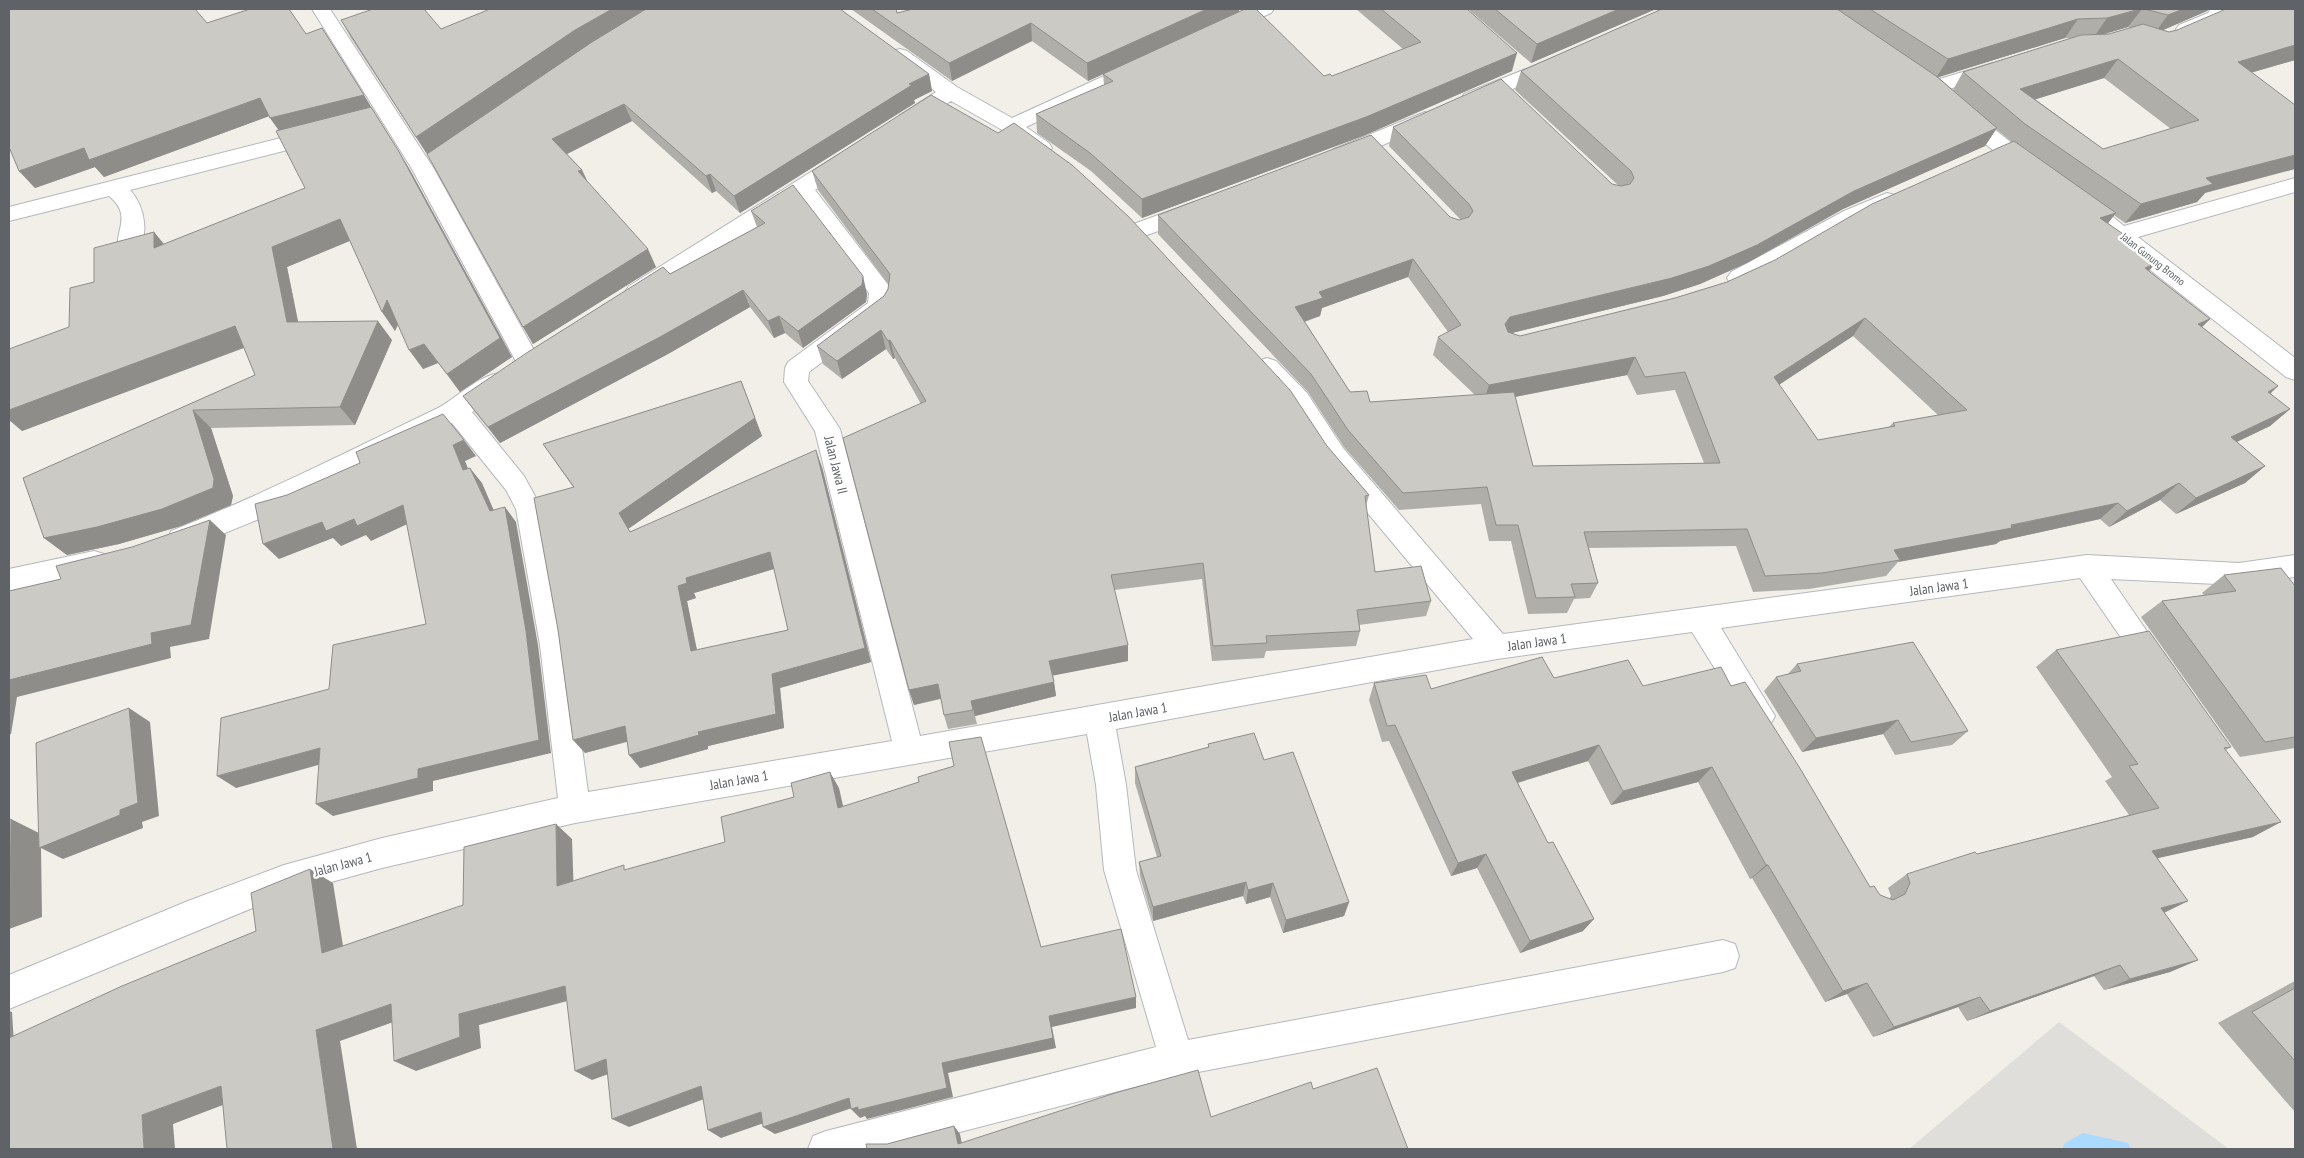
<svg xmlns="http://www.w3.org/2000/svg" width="2304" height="1158" viewBox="0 0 2304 1158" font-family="'PT Sans Narrow',sans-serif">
<rect width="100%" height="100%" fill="#f1efe8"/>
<path fill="#e0deda" d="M2059 1022 2229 1149H1909Z"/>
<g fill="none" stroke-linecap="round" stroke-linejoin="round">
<path fill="#aadaff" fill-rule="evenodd" d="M2083 1133 2128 1143 2131 1149H2062L2065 1143Z"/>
<defs>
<path id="minor" d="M312 9H330L434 169 540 361 537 367 528 370 519 367 412 169Z
M1249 9H1274L1271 13 1233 30H1219L1216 26 1219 22Z
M2211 9H2231C2221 23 2197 38 2179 33L2176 29 2179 25 2208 13Z
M900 49 907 51 957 87 1012 118 1130 64 1137 62 1144 64 1147 68 1144 72 1026 127 1049 143 1052 148 1049 153 1041 155 1033 153 1004 131 951 101C936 110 917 129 900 125L897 120 900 115 936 92 893 59 890 55 893 51Z
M1553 58 1560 60 1563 64 1560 68 1478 104 1471 105 1464 104 1461 99 1464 94Z
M1993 63 2000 65 2003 69 2000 73 1933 94 1926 93 1923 88 1926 83Z
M1962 107 1969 109 2038 164 2041 169 2038 174 2030 176 2022 174 1955 119 1952 114 1955 109Z
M1425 112 1432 114 1435 119 1432 124 1350 159 1342 161 1334 159 1331 154 1334 149Z
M320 128 327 130 331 135 327 140 130 190C146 208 149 235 137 256L129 258 121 256C109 235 136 218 109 196L9 221V207Z
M846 153 854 155 857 160 854 165 815 190 889 286C894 295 892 305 887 313L809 372 808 381 840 429 920 736 1473 639 1325 462 1289 407 1258 373 1255 367 1258 361 1267 358 1276 361 1307 393 1343 448 1503 634 2087 555 2239 563 2295 555V577L2239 585 2111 579 2170 665 2166 674 2156 678 2146 674 2080 578 1721 628 1775 716 1770 725 1760 729 1750 725 1692 632 1497 659 1116 729 1126 785 1136 870 1188 1040 1723 940 1735 944 1739 956 1735 968 1723 972 1177 1076 894 1149H808L813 1136 826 1131 1156 1047 1104 870 1096 785 1087 734 575 823 382 868 284 895 9 1009V975L188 901 284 865 382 838 558 798 540 645 516 509 506 490 452 423 264 517 191 547 181 550 171 547 168 539 171 531C262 495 349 451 438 408 457 398 486 368 507 374L510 381 507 388 472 412 524 476 542 509 568 645 588 792 892 741 815 431 784 382 785 368 788 362 868 303 869 293 799 200 645 298 637 300 629 298 625 292 629 286 838 155Z
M2295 178V192L2138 237 2295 358V380L2286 377 2087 220 2084 215 2087 210C2103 205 2112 217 2124 226Z
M1887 193 1895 195 1898 200 1895 205 1860 221 1747 284 1739 286 1731 284 1727 278 1731 272 1844 211Z
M1194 202 1202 205 1205 210 1202 215 1139 238 1131 235 1128 230 1131 225Z
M94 551 104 554 108 562 104 570 9 591V569Z"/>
</defs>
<use href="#minor" stroke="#b5b8bc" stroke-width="2"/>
<use href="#minor" fill="#fff" fill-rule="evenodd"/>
</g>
<path fill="#afaea9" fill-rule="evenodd" d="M851 9H897H896L897 13 913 9H1239V12L1324 76H1332L1403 49 1356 9H1467L1512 71 1363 136 1142 218 1091 171 1037 133 1036 114 1104 85 1103 74 1088 81 1032 41 952 81Z
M1468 9H1656L1531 63Z
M1662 9H2209L2207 11 2163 30 2169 32 2295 9V60L2252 72 2205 193 2197 202 2125 223 2114 215 2108 223 2123 239 2156 263 2148 271 2210 319 2202 327 2278 386 2270 394 2290 409 2270 426 2237 442 2265 466 2245 483 2176 514 2160 500 2109 527 2100 519 2000 541 1996 544 1898 562 1886 576 1809 589 1753 592 1736 546 1589 548 1598 583 1590 598 1574 599 1567 613 1528 614 1511 541H1489L1481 504 1399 510 1344 447 1308 392 1158 234V215L1450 217 1459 220H1461L1389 146 1393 127 1619 186 1515 90 1521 71ZM2128 27 2130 28 2109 34H2105ZM2065 38H2072L1963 72 1953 90 1938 77ZM2104 78 2171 129 2103 149 2035 99ZM1996 129 2012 142 1775 260 1727 282 1675 298 1520 336 1512 333 1663 296 1700 284 1747 263 1843 209 1985 146ZM1408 277 1448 332 1438 337 1433 355 1475 395 1370 402 1350 392 1305 322 1320 316 1322 308ZM1853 336 1938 415 1893 423 1889 427 1818 440 1779 385ZM1627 375 1637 395 1675 390 1704 463 1533 466 1515 397Z
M341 20 929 74 932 91 914 100 915 103 740 213 716 191 712 193 632 121 567 154 582 170 588 183 656 267 533 344 427 154 351 38Z
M207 23 306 34 322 28 410 170 512 357 460 392 438 363 423 369 398 325 395 331 350 241 287 267 298 322 392 340 355 425 211 428 233 496 231 505 181 526 119 544 67 555 44 538 23 478 255 375 244 348 22 431 69 327 94 282 154 232 164 244 305 188 279 130 269 116 104 177 95 167 35 188 19 171Z
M812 171 1327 446 1369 495 1366 506 1375 572 1431 601 1426 616 1359 625 1360 631 1356 646 1266 651 1264 658 1212 661 1202 579 1114 590 1128 661 1053 675 1056 696 975 716 977 724 948 729 944 715 941 699 914 705 909 690 921 404 895 358 893 359 886 349 842 379 823 364 817 346 884 296 888 289 889 285 818 190Z
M751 211 867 294 866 302 803 348 785 333 774 338 750 307 668 354 500 443 475 412 463 396 670 274 757 227Z
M741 381 762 436 628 529 630 532 822 467 871 662 780 688 784 728 708 746V749L640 768 627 742 585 753 573 487 543 444ZM774 569 788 630 697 650 687 601 696 598 694 593Z
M2224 575 2295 586V748L2240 757 2141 617 2162 601 2204 595 2202 593Z
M2056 650 2231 747 2226 750 2253 837 2157 858 2188 901 2164 913 2198 960 2170 972 2104 990 2094 976 1967 1021 1958 1007 1873 1037 1847 994 1825 1002 1752 878 1750 879 1698 782 1611 805 1588 761 1518 783 1583 931 1520 953 1477 868 1451 876 1389 741 1382 742 1369 700 1374 683 1431 689 1554 678 1643 686H1731L1870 887 1880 895 1889 899 1891 896 1888 888 1907 874 1977 854 2129 815 2105 781 2112 777 2036 667Z
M1797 664 1968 731 1952 745 1895 755 1883 734 1802 752 1764 691 1776 677 1787 675Z
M1208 744 1264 760 1349 902 1344 916 1283 933 1270 897 1246 904 1243 896 1153 921 1140 876 1139 862 1157 857 1135 783V767L1208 748Z
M2295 981V1112L2218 1023 2291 983Z"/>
<path fill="#8f8d8a" d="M612 9H649L583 48 427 154 416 137 575 30Z
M1207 9H1239V12L1088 81 1087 63Z
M1619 9H1656L1531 63 1537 44Z
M2142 9 2128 27 2094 37 2107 18Z
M2183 9H2209L2207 11 2154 34 2168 15Z
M2078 19 2065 38 1936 78 1948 59Z
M1031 23 1032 41 952 81 949 63Z
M2295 45V60L2223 81 2238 62Z
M1517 53 1512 71 1363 136 1142 218V199Z
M2118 59 2104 78 2008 108 2020 89Z
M929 74 932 91 914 100 915 103 740 213 734 196 909 84Z
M364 95 374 112 282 135 270 118Z
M260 98 272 115 104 177 95 167 35 188 19 171 84 148Z
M624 104 632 121 561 157 552 139Z
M1997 128 1985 146 1843 209 1747 263 1700 284 1663 296 1504 335 1505 324 1510 317 1854 191Z
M398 150 410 170 512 357 460 392 447 374Z
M2295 155V169L2205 193 2197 202 2125 223 2141 204 2206 178Z
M582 170 590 187 578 171Z
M710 174 716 191 712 193 706 176Z
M2116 213 2101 232 2100 218Z
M340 219 354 239 287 267 302 341 287 322 272 247Z
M154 232 170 252 154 248Z
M648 249 656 267 533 344 523 327Z
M1413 259 1408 277 1322 308 1320 316 1293 325 1295 307 1319 292Z
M2156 263 2140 281 2145 268Z
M863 276 867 294 866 302 803 348 798 331Z
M743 290 750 307 668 354 500 443 488 427Z
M387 300 400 319 395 331 382 312Z
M779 316 785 333 774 338 768 321Z
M1865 318 1853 336 1763 395 1774 377Z
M2210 319 2192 337 2198 324Z
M378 321 392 340 355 425 340 407Z
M235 326 251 345 22 431 9 420V410Z
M881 330 886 349 842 379 837 361Z
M890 340 895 358 893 359 888 341Z
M424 344 438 363 423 369 409 350Z
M1635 357 1627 375 1483 403 1489 385Z
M741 381 762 436 628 529 639 548 619 513Z
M2278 386 2259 404 2268 392Z
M2290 409 2270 426 2211 454 2231 437Z
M193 410 211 428 233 496 231 505 181 526 119 544 67 555 44 538Z
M464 440 476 456 465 461 475 486 463 470 453 445Z
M816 450 822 467 871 662 780 688 784 728 708 746V749L640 768 629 755 698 732 772 674 865 648Z
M2265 466 2245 483 2176 514 2196 498Z
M470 468 482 483 501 527 490 511Z
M2179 483 2160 500 2109 527 2127 511Z
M2118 503 2100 519 2000 541 1996 544 1898 562 1900 560 1894 550Z
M403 505 416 520 371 541 366 535 341 546 333 538 279 559 263 544 322 522 354 519Z
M505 507 516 522 538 645 551 753 433 781V791L333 816 316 804 418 769Z
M210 520 226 535 209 639 170 647 171 658 17 697 11 734 9 735V680L151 633Z
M770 552 777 568 694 593 696 598 687 601 700 666 691 651 678 586 686 578Z
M1128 645V661L1051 676 1049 661Z
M1054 682 1056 696 975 716 971 701Z
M938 684 942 698 914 705 909 690Z
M129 708 150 722 159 816 142 822 143 828 63 859 41 848 42 917 9 929 11 819 41 834 120 810Z
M1898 720 1883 734 1802 752 1816 738Z
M625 726 636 739 585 753 573 740Z
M1599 745 1588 761 1503 787 1512 772Z
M320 748 336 760 236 788 217 776Z
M1712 767 1698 782 1611 805 1623 791Z
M830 772 839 788 847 823 838 808Z
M2281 822 2253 837 2127 865 2152 851Z
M556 824 572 839 574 899 557 886Z
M1486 854 1477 868 1451 876 1458 863Z
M1766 865H1768L1752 878 1750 879Z
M310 869 333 883 346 965 322 953Z
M1246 882 1243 896 1153 921V907Z
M1273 883 1270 897 1246 904 1248 890Z
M2188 901 2161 914V908Z
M1349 902 1344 916 1283 933 1286 920Z
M1594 919 1583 931 1520 953 1530 941Z
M2198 960 2170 972 2104 990 2130 979Z
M2120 965 2094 976 1967 1021 1990 1011Z
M1867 983 1847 994 1825 1002 1843 991Z
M565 986 582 997 479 1025 481 1048 416 1071 394 1061 459 1014Z
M1136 997V1008L1052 1027 1056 1048 948 1073 953 1097 867 1119 865 1116 860 1118 851 1109 942 1063 1049 1016Z
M1980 997 1958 1007 1873 1037 1894 1027Z
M391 1004 413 1015 340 1041 357 1149H333L316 1030Z
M9 1011 12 1012 15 1061 9 1059Z
M606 1059 622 1069 592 1080 575 1071Z
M221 1086 249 1095 173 1124 175 1149H144L142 1115Z
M701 1086 715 1095 629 1127 612 1119Z
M849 1098 858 1106 775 1134 763 1127Z
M761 1112 773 1120 721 1138 708 1130Z
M954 1126 960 1134 963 1149 958 1144Z"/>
<path fill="#cccac5" stroke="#8f8d8a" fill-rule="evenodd" d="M9 9H195L207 23 250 9H289L306 34 322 28 364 95 270 118 260 98 89 160 84 148 19 171 9 147Z
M373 9H424L441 29 490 9H612L575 30 416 137 341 20Z
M646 9H840L929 74 909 84 912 85 734 196 710 174 706 176 624 104 552 139 582 170 578 171 648 249 523 327 427 154 592 42Z
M872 9H896L897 13 913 9H1207L1087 63 1031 23 949 63Z
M1245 9H1256L1324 76 1330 74 1332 76 1421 42 1381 9H1467L1517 53 1366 117 1142 199 1090 153 1036 114 1113 81 1103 74Z
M1495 9H1619L1537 44Z
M1662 9H1837L1936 76 1997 128 1854 191 1757 245 1709 266 1672 278 1510 317 1505 324 1508 332 1520 336 1675 298 1727 282 1775 260 1872 204 2014 141 2116 213 2100 218 2126 236 2121 238 2156 263 2145 268 2210 319 2198 324 2278 386 2268 392 2290 409 2231 437 2265 466 2196 498 2179 483 2127 511 2118 503 2011 525 2012 528 1894 550 1900 560 1822 573 1765 576 1747 529 1584 532 1598 583 1571 584 1575 597 1536 598 1518 525H1496L1487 487 1403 493 1348 430 1311 374 1158 215 1371 135 1450 217 1459 220 1469 217 1473 211 1469 204 1393 127 1501 79 1612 184 1621 186 1630 184 1634 178 1631 171 1521 71ZM1413 259 1461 325 1438 337 1489 385 1635 357 1645 377 1685 372 1720 463 1533 466 1514 392 1370 402 1367 391 1350 392 1295 307 1323 298 1319 292ZM1865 318 1967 410 1893 423 1895 426 1818 440 1774 377Z
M1870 9H2140L2107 18 2078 19 1948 59Z
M2144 9H2183L2168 15Z
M2226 9H2295V45L2238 62 2295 105V155L2206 178 2213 184 2141 204 2025 124 1963 72 2081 35 2109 34 2143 24 2169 32 2177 30ZM2118 59 2199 120 2103 149 2020 89Z
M931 95 998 133 1014 123 1072 165 1129 217 1290 390 1327 446 1369 495 1365 496 1375 572 1421 566 1431 601 1357 610 1360 631 1266 636 1267 643 1213 646 1203 563 1111 575 1128 645 1049 661 1054 682 971 701 973 710 944 715 938 684 909 690 843 438 926 401 890 340 888 341 881 330 837 361 817 346 884 296 888 289 890 274 812 171Z
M371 107 398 150 500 338 447 374 424 344 409 350 387 300 382 312 340 219 272 247 287 322 378 321 340 407 193 410 214 479 213 488 162 509 97 527 44 538 23 478 255 375 235 326 9 410V349L69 327 70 288 94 282V248L154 232V248L305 188 276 131Z
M793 185 863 276 862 285 798 331 779 316 768 321 743 290 660 337 488 427 463 396 528 352 663 267 670 274 765 223 751 211Z
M741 381 755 418 619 513 630 532 816 450 865 648 772 674 776 714 698 732 699 735 629 755 625 726 573 740 558 630 534 498 574 487 543 444ZM770 552 788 630 691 651 678 586 687 583 686 578Z
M443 414 464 440 453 445 463 470 470 468 490 511 505 507 526 631 539 740 418 769V778L316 804 320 748 217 776 221 718 329 689 333 645 426 624 403 505 357 526 354 519 326 531 322 522 263 544 255 504 287 495 360 463 356 452Z
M210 520 191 625 151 633 152 644 9 680V591L61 579 56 566 132 547Z
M2281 568 2295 586V737L2265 742 2162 601 2236 591 2224 575Z
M2149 631 2231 747 2224 748 2281 822 2152 851 2188 901 2161 908 2198 960 2130 979 2120 965 1990 1011 1980 997 1894 1027 1867 983 1843 991 1768 865H1766L1712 767 1623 791 1599 745 1512 772 1548 843 1553 842 1594 919 1530 941 1486 854 1458 863 1395 725 1387 726 1374 683 1426 675 1431 689 1542 657 1554 678 1628 660 1643 686 1721 667 1731 686 1745 682 1801 770 1870 887 1874 886 1880 895 1893 900 1905 894 1910 883 1907 874 1975 852 1977 854 2159 808 2129 766 2138 764 2056 650Z
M1913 642 1968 731 1911 742 1898 720 1816 738 1776 677 1801 671 1797 664Z
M129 708 138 803 120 810V815L39 848 36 743Z
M1254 733 1264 760 1293 752 1349 902 1286 920 1273 883 1248 890 1246 882 1153 907 1139 862 1161 856 1135 767 1209 747 1208 744Z
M981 737 1041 947 1121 929 1136 997 1049 1016 1053 1038 942 1063 947 1088 858 1110V1107L851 1109 849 1098 763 1127 761 1112 708 1130 701 1086 612 1119 606 1059 575 1071 565 986 459 1014 460 1037 394 1061 391 1004 316 1030 333 1149H227L221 1086 142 1115 144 1149H9V1038L122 986 256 931 251 893 310 869 322 953 463 905 464 847 556 824 557 886 624 865V870L725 842 721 817 794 797 791 783 830 772 838 808 919 782 918 777 954 766 949 742Z
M11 819 10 903 9 904V820Z
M2295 988V1061L2252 1012Z
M1377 1068 1408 1149H867L866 1144H887L954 1126 958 1144 1115 1093 1198 1070 1211 1117 1311 1082 1313 1089Z"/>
<g text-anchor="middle" stroke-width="4.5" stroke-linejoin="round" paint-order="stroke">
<g font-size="11" fill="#5f6368" stroke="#fff">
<text transform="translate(2153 259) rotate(38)" y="4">Jalan Gunung Bromo</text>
</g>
<g font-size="14" fill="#5f6368" stroke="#fff">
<text transform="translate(836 465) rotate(76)" y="5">Jalan Jawa II</text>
<text transform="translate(1939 587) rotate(-8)" y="5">Jalan Jawa 1</text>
<text transform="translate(1537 642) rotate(-8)" y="5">Jalan Jawa 1</text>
<text transform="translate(1138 712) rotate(-10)" y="5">Jalan Jawa 1</text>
<text transform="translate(739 780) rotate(-10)" y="5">Jalan Jawa 1</text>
<text transform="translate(343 864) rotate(-15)" y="5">Jalan Jawa 1</text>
</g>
</g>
<rect width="2304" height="1158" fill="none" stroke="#5f6368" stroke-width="20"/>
</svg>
